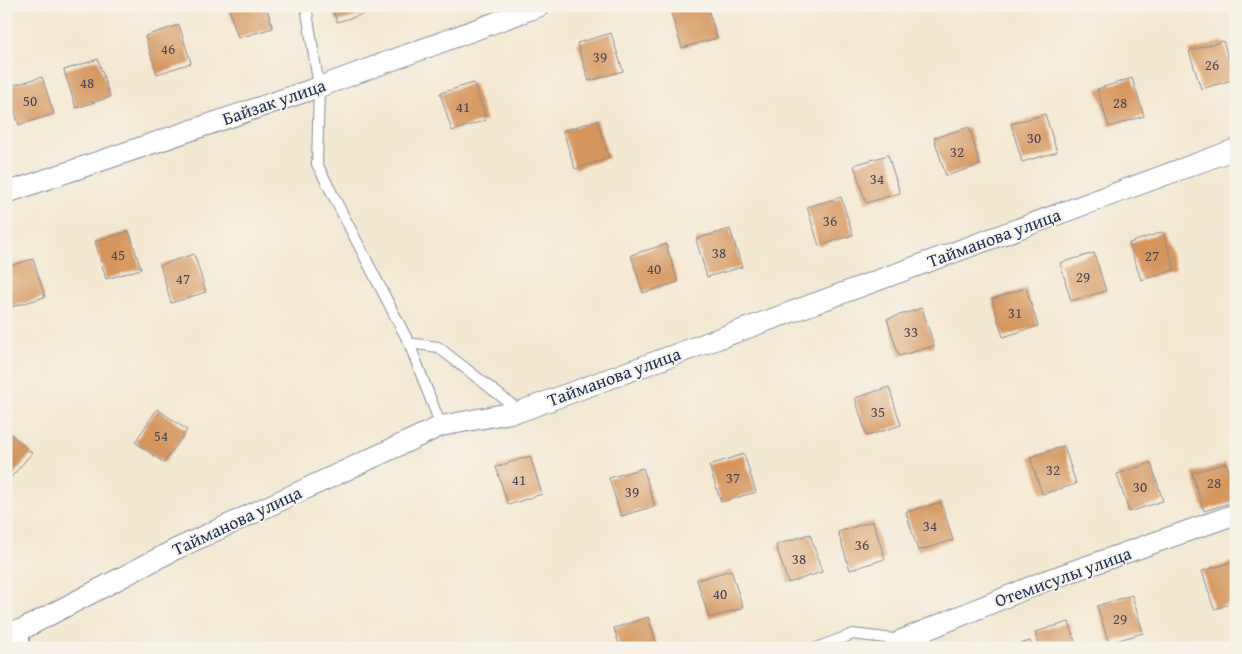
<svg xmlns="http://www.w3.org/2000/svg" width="1242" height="654" viewBox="0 0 1242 654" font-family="'Gentium Book Plus',serif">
<rect width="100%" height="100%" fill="#f7f3e8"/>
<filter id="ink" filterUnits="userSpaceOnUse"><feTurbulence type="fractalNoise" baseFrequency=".02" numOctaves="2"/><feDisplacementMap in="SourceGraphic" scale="10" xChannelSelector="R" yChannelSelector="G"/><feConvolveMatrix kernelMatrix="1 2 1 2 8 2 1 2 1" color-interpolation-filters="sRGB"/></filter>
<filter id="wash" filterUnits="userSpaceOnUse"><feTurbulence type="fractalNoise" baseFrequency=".0096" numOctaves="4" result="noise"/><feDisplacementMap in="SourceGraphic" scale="20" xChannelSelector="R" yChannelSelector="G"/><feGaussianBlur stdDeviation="1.12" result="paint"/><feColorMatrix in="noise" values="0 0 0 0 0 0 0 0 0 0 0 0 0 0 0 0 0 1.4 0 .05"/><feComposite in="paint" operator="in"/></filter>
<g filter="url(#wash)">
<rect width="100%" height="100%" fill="#f3e8d2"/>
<g id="blocks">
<path fill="#d5955c" d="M228 6H266L273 28 238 38Z
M332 6H369L371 12 337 22Z
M684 6H707L717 38 682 48 670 10Z
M797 6H809V7L798 10Z
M179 25 191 63 157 74 145 36Z
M611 33 623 71 589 81 577 43Z
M1223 41 1235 79 1201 89 1189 51Z
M98 59 110 97 76 108 64 70Z
M42 77 54 114 19 125 7 87Z
M1132 78 1144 116 1109 127 1097 89Z
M474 83 486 120 452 131 440 93Z
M1045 114 1057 152 1022 162 1011 124Z
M597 120 609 158 575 169 563 131Z
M969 127 980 165 946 176 934 138Z
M888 155 900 193 866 203 854 165Z
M841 197 853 235 819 246 807 207Z
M730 229 742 267 707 277 696 239Z
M129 231 141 269 106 279 95 241Z
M1163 232 1175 270 1141 280 1129 243Z
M666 244 678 282 643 293 631 255Z
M1094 253 1106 291 1071 301 1060 263Z
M194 254 206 292 171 303 160 265Z
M33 259 45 297 11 307 6 294V267Z
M1026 288 1038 326 1003 337 992 299Z
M922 308 934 346 899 356 887 319Z
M889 387 901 425 867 436 855 398Z
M157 409 187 430 164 463 135 442Z
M6 430 32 453 6 483Z
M1064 446 1076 484 1042 494 1030 457Z
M744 454 756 492 721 502 709 465Z
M530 456 542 494 508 505 496 467Z
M1151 463 1163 501 1129 512 1117 474Z
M1226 463 1236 493V501L1204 511 1192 473Z
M643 468 655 506 621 516 609 478Z
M941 502 953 540 918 551 906 512Z
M873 521 885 559 850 570 838 532Z
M810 534 822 572 788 583 776 545Z
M1236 561V602L1214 609 1202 571Z
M731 570 743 608 709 618 697 580Z
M1132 595 1143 633 1109 643 1097 606Z
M648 617 658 648H620L614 628Z
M1069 622 1077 648H1040L1035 632Z
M1030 641 1032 648H1010V647Z"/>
</g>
</g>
<g filter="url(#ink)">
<use href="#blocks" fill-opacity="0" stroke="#878c98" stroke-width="1"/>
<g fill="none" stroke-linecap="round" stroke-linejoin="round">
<defs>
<path id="service" d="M306 6 319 87 317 164 409 343 441 426
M409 343 438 347 520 411
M23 629 25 648
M816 648 853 634 902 640"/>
<path id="minor" d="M6 193 319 87 540 6
M6 633 23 629 174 550 441 426 521 411 1236 149
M895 648 902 640 1045 581 1236 514"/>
</defs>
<use href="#service" stroke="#878c98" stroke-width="12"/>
<use href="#minor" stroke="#878c98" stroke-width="22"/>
<use href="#service" stroke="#fff" stroke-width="10"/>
<use href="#minor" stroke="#fff" stroke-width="20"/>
</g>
</g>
<g text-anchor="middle" stroke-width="4" stroke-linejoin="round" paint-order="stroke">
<g font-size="15" fill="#4a485e">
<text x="168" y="54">46</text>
<text x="600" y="62">39</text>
<text x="1212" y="70">26</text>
<text x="87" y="88">48</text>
<text x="30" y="106">50</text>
<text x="1120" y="108">28</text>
<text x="463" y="112">41</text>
<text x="1034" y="143">30</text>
<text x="957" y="157">32</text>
<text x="877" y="184">34</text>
<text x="830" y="226">36</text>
<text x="719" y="258">38</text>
<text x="118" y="260">45</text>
<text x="1152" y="261">27</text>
<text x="654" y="274">40</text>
<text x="1083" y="282">29</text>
<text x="183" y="284">47</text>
<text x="1015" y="318">31</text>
<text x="911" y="337">33</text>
<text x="878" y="417">35</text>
<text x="161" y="441">54</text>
<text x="1053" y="475">32</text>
<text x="733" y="483">37</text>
<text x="519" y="485">41</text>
<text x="1214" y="488">28</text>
<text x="1140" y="492">30</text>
<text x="632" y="497">39</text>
<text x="930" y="531">34</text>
<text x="862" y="550">36</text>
<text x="799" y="564">38</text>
<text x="720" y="599">40</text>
<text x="1120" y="624">29</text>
</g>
<g font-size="18" fill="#1b2f5e" stroke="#f7f3e8">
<text transform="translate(274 102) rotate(-19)" y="6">Байзак улица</text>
<text transform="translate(994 238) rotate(-20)" y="6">Тайманова улица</text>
<text transform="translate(614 377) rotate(-20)" y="6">Тайманова улица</text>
<text transform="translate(237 521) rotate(-25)" y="6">Тайманова улица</text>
<text transform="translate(1063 577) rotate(-20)" y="6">Отемисулы улица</text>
</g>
</g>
<rect width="1242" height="654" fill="none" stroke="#f7f3e8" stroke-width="25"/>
</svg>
